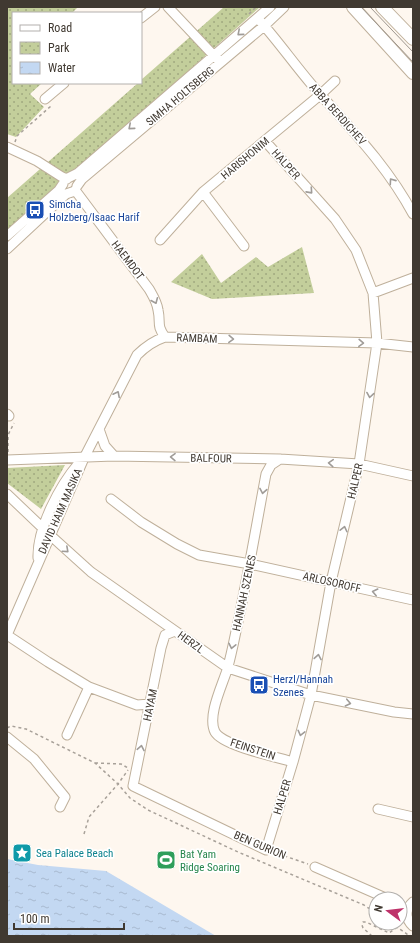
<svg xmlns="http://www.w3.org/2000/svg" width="420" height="943" viewBox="0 0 420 943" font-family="'Roboto Condensed',sans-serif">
<defs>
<pattern id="park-dots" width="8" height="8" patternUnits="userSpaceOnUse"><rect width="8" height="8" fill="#c3ce9b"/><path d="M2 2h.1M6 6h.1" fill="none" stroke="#a0a87f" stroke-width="1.8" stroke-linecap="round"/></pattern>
<pattern id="water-ripples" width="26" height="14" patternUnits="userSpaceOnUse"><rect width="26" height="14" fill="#c3d8f2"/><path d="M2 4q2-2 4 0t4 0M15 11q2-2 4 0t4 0" fill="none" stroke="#a9bad0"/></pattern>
</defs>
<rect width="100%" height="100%" fill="#fef7ef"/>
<path fill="url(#park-dots)" d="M7 7H78L72 13H13V83H42L30 94 44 107 16 137 7 134Z
M224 7H260L7 233V198L138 83H141V80Z
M302 247 314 293 212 299 171 282 202 254 221 283 256 257 268 267Z
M65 465 41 509 7 483V468Z"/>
<path fill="url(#water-ripples)" d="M7 859 38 865 106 871 216 936H7Z"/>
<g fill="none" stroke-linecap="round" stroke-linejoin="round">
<defs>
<path id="minor" d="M168 7 218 60
M141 18 155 7
M260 21C278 41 294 64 312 85 348 126 387 165 413 214
M45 99 64 83
M7 147 37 161 62 177 67 179
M68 178 78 173 270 7
M77 186 82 179 264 26 284 7
M75 190 149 289C153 296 157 302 158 310 161 323 156 325 165 337
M203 192 244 246
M7 236 59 190 63 184
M160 240 203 192 320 95 335 81
M7 249 66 194 72 192
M373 293 413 278
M7 414 9 416
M99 429 105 446 114 456
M280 459 271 465 266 474C257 522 249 569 239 617 235 635 232 653 227 670 222 686 207 716 215 732 223 746 277 757 293 762
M7 460 114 456 280 459 359 464 413 476
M7 494 50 535 91 572 228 668 311 695 394 712 413 714
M111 499 141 522 177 544 199 555 250 564 413 600
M38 558C37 528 60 485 79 463
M175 631 165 635 161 648 133 786 266 850 293 762 311 695 331 582 359 464 377 343 373 293 356 250 335 219 265 141
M7 635 84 458 137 355C146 346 153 341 165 337L377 343 413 347
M7 635 48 662 89 687 67 735
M89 687 137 705 150 704
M7 737 34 759 65 797 60 807
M378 809 413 817
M315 867 388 899
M413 902C405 909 405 919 413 926"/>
<path id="major" d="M353 7 413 73
M382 7 413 39"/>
</defs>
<use href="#minor" stroke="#bfb09b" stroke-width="11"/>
<use href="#major" stroke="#bfb09b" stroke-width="14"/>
<path stroke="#a8a199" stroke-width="1.5" stroke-dasharray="3 3" stroke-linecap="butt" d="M249 14 256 7
M15 142 17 136 51 106 50 105
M8 452V435L14 423
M7 728 11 726 26 729 95 763 118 784 130 798 148 810 238 852 364 905 376 913
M95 763 121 764 128 768
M84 834 89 817 118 784 128 770
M273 852 308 864
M390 923C396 928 403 930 409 936
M372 936 363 928 362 925 363 922H366L389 933 396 928"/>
<use href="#minor" stroke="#fff" stroke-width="9"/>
<use href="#major" stroke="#fff" stroke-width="12"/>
<path stroke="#9d968e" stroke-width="1" d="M361 7 413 62
M370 7 413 52"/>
</g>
<defs><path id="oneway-chevron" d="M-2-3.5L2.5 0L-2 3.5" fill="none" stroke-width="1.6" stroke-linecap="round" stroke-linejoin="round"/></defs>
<g stroke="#a09c98">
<use href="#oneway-chevron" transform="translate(240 33) rotate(139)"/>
<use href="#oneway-chevron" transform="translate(131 127) rotate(139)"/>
<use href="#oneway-chevron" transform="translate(392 181) rotate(-125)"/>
<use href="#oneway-chevron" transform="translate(310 191) rotate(48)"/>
<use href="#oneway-chevron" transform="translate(155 301) rotate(67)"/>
<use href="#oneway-chevron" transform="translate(231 339) rotate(2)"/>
<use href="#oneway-chevron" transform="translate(361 343) rotate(2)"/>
<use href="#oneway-chevron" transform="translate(117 394) rotate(-63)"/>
<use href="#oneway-chevron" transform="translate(370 395) rotate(99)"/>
<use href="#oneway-chevron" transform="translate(173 457) rotate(-179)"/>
<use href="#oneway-chevron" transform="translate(331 463) rotate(-176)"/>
<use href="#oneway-chevron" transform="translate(263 491) rotate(100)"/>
<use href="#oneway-chevron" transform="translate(344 529) rotate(-77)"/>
<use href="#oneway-chevron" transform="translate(66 550) rotate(42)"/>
<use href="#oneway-chevron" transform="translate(375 592) rotate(-167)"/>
<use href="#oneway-chevron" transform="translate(232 646) rotate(102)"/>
<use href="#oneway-chevron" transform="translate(318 657) rotate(-80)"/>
<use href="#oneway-chevron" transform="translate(348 703) rotate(12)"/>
<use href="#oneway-chevron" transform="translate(301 733) rotate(104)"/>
<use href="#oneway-chevron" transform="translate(141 748) rotate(-79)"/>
</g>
<defs>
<symbol id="bus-square" viewBox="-11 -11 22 22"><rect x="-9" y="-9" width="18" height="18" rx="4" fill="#1a4fb4" stroke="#fff"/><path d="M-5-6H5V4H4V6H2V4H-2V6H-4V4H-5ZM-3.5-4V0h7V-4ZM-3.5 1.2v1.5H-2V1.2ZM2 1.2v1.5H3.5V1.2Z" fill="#fff"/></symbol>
<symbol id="sight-square" viewBox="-11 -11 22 22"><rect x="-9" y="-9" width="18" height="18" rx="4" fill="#0f9aa8" stroke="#fff"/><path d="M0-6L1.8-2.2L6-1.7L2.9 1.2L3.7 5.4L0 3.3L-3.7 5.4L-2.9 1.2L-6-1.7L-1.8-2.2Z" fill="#fff"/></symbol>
<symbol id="stadium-square" viewBox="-11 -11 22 22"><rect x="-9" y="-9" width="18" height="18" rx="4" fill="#2e9e5b" stroke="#fff"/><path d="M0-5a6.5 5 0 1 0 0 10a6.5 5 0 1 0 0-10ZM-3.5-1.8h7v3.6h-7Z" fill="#fff"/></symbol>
</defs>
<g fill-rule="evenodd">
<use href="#bus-square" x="24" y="199" width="22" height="22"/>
<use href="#bus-square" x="248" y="674" width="22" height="22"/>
<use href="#sight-square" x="11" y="842" width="22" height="22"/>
<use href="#stadium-square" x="155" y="849" width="22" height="22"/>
</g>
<g text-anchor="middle" stroke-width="3.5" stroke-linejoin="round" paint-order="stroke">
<g font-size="11" fill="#403931" stroke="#fff">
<text transform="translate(180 96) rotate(-40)" y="4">SIMHA HOLTSBERG</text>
<text transform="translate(338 114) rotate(48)" y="4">ABBA BERDICHEV</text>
<text transform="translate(245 158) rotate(-40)" y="4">HARISHONIM</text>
<text transform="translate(286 164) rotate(48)" y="4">HALPER</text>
<text transform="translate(128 260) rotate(53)" y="4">HAEMDOT</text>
<text transform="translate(197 338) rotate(2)" y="4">RAMBAM</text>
<text transform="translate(211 458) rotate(1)" y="4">BALFOUR</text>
<text transform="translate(355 481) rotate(-77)" y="4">HALPER</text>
<text transform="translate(60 511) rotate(-66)" y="4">DAVID HAIM MASIKA</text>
<text transform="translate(332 582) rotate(13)" y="4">ARLOSOROFF</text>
<text transform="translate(244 593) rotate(-78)" y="4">HANNAH SZENES</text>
<text transform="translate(191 642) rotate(36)" y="4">HERZL</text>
<text transform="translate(150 705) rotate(-78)" y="4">HAYAM</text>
<text transform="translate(253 749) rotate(18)" y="4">FEINSTEIN</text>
<text transform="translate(282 797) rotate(-73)" y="4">HALPER</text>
<text transform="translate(260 845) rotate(23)" y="4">BEN GURION</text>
</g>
<g font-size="11" fill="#164399" stroke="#fff" text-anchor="start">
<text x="49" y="208">Simcha<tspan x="49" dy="13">Holzberg/Isaac Harif</tspan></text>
<text x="273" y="683">Herzl/Hannah<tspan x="273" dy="13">Szenes</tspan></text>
</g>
<g font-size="11" fill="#0d838f" stroke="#fff" text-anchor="start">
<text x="36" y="857">Sea Palace Beach</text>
</g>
<g font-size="11" fill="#27864d" stroke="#fff" text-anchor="start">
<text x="180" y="858">Bat Yam<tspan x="180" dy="13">Ridge Soaring</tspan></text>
</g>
</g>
<rect width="420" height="943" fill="none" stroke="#403931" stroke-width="16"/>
<rect x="12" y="12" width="130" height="72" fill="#ffffff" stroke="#b3b0ad"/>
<rect x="20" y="25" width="20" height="6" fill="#ffffff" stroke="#b3b0ad"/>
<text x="48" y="32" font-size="12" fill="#403931">Road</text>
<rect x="20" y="42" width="20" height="12" fill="url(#park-dots)" stroke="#b3b0ad"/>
<text x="48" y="52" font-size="12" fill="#403931">Park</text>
<rect x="20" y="62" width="20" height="12" fill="url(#water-ripples)" stroke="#b3b0ad"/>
<text x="48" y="72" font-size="12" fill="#403931">Water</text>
<g transform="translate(388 911) rotate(285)"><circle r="19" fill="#ffffff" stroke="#b3b0ad"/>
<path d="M0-3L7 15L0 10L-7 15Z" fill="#be326a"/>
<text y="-6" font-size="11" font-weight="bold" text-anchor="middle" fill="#403931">N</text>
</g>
<path d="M14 923v6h110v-6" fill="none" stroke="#403931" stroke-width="2"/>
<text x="20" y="923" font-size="12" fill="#403931" stroke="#ffffff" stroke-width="3" paint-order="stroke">100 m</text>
</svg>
